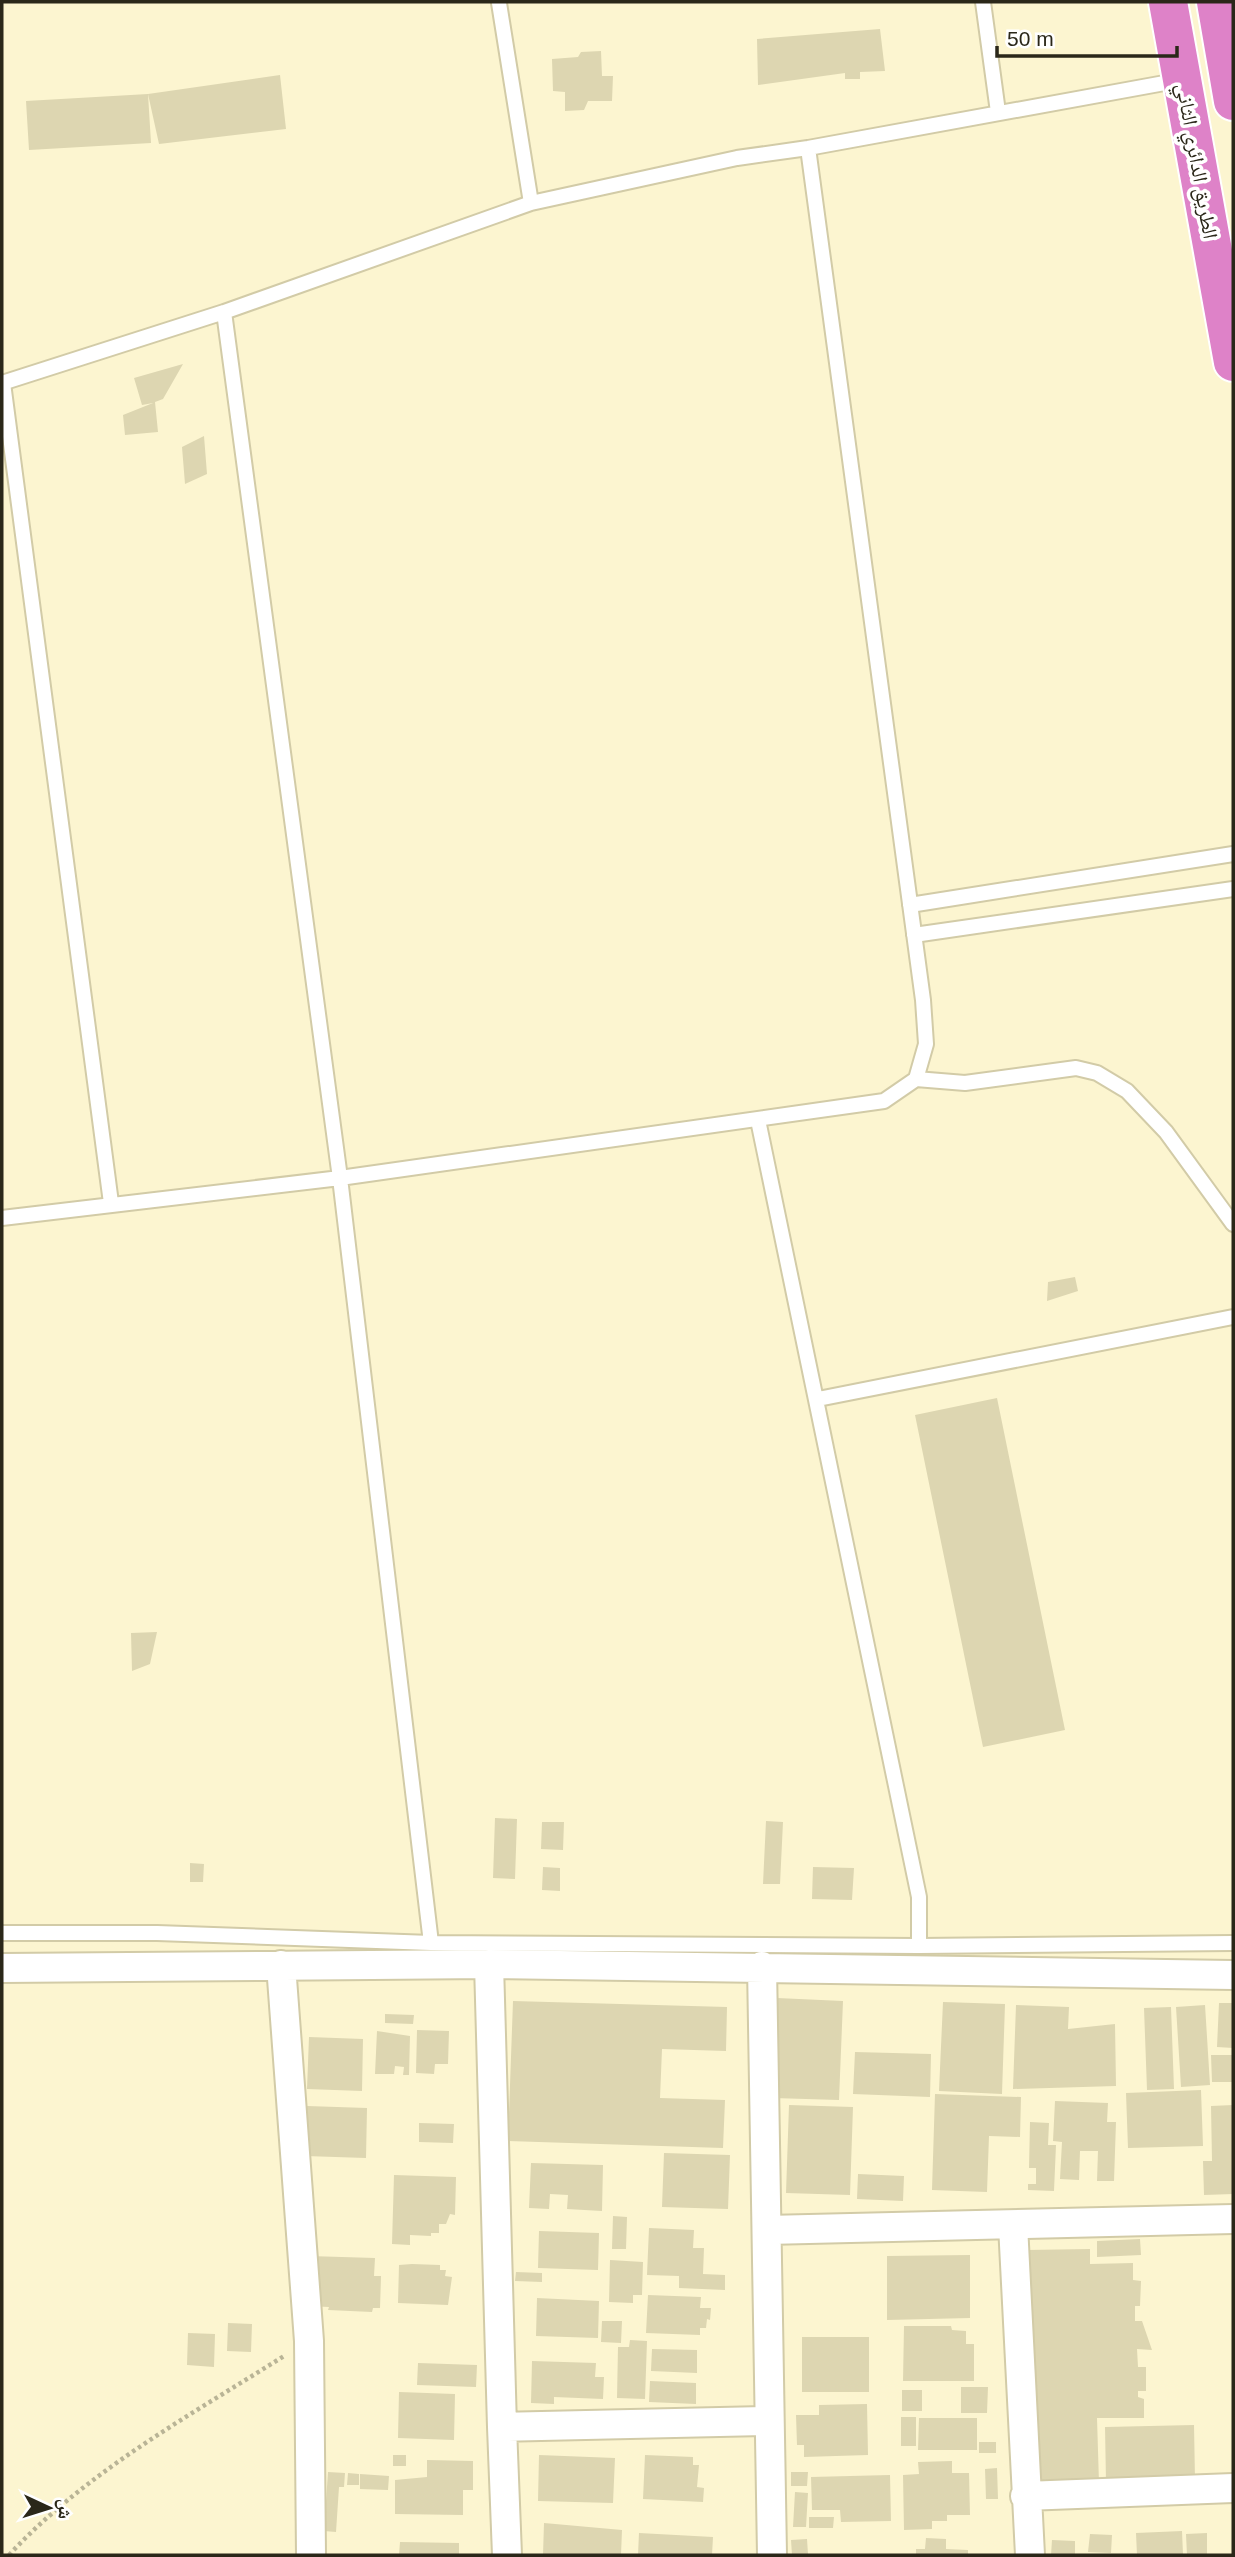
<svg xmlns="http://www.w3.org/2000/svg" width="1235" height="2557" viewBox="0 0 1235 2557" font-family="Helvetica,'Noto Naskh Arabic',sans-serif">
<rect width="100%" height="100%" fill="#fcf5d0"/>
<path fill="#ddd6b1" d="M880 29 885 71 860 72V79H845V73L758 85 757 39Z
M601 51 602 76H613L612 101H588L584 110 565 111V92L553 91 552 59 578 57 581 52Z
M280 75 286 129 159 144 148 94Z
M148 94 151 143 29 150 26 101Z
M183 364 163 399 155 402 158 432 125 435 123 415 153 403 142 405 134 378Z
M204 436 207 474 185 484 182 447Z
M1075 1277 1078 1291 1047 1301 1048 1282Z
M997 1398 1065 1730 983 1747 915 1415Z
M157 1632 150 1664 132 1671 131 1633Z
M495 1818 517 1819 515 1879 493 1878Z
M766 1821 783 1822 780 1884H763Z
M542 1822H564L563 1850 541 1849Z
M190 1863 204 1864 203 1882H190Z
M543 1867 560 1868V1891L542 1890Z
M813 1867 854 1868 852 1900 812 1899Z
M777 1998 843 2001 839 2100 773 2098Z
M513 2001 727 2007 726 2051 662 2049 660 2098 725 2100 723 2148 508 2141Z
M943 2002 1005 2004 1002 2094 939 2091Z
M1219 2003H1233V2048L1217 2047Z
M1016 2005 1069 2007 1068 2029 1115 2024 1116 2086 1013 2089Z
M1205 2005 1210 2085 1181 2087 1176 2007Z
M1171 2007 1174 2089 1147 2090 1144 2008Z
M385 2014 414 2015 413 2024 385 2023Z
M417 2030 449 2031 448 2064H435L434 2074 416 2073Z
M377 2031 410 2036 409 2075H403L404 2067 395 2066 394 2074H375Z
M309 2037 363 2039 362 2091 307 2089Z
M855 2052 931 2054 930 2097 853 2094Z
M1211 2055H1233V2082H1212Z
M1201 2090 1203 2146 1128 2148 1126 2093Z
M935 2094 1021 2097 1020 2137 989 2136 987 2192 932 2190Z
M1055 2101 1108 2103 1107 2122H1116L1114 2181H1097L1098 2151H1080L1079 2180 1060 2179 1062 2142 1053 2141Z
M789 2105 853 2107 850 2195 786 2193Z
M1233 2105V2194L1204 2195 1203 2161H1212L1211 2106Z
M307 2106 367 2108 366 2158 305 2156Z
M1030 2122 1049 2123 1048 2145H1056L1054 2191 1028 2190V2184H1036V2168H1029Z
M419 2123 454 2124 453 2143 419 2142Z
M664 2153 730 2155 728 2209 662 2207Z
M531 2163 603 2165 602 2211 567 2209 568 2195 550 2194 549 2209 529 2208Z
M858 2174 904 2176 903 2201 857 2199Z
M394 2175 456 2177 455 2215 450 2214 446 2224H439V2233H431V2236L410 2235V2245L392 2244Z
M613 2216 627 2217 626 2249H612Z
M649 2228 694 2230 693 2248H704L703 2274 725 2275V2290L679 2288V2276L647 2275Z
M539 2231 599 2233 598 2270 538 2268Z
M1140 2239 1141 2255 1097 2257V2241Z
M1090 2249V2264L1133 2263V2280L1141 2281 1140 2306H1135V2321H1142L1152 2350 1137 2349 1138 2367H1146V2391H1138V2397L1144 2399V2418H1097L1099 2483 1032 2485 1026 2250Z
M970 2255V2318L887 2320V2256Z
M309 2256 375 2258 374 2276H381L380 2308H373L372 2312 328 2310 329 2307 308 2306Z
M610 2260 643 2262 642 2295H633V2303L609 2302Z
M412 2264 440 2265V2270H446L445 2276 452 2277 448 2305 398 2303 399 2265Z
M516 2272 542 2273V2282L515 2281Z
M648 2295 701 2297 700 2308H711L710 2320 707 2319 706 2328H700V2335L646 2333Z
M537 2298 599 2301 598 2338 536 2336Z
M602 2321H622L621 2343 601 2342Z
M228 2323 252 2324 251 2352 227 2351Z
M904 2326H951L952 2330 966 2331V2344H974V2381H903Z
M188 2333 215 2334 214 2367 187 2365Z
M802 2337H869V2392H802Z
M630 2340 647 2341 645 2399 617 2398 618 2347H629Z
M652 2349 697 2350V2373L651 2371Z
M532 2361 596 2363 595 2377H604L603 2399 554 2397V2404L531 2403Z
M418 2363 477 2365 476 2387 417 2385Z
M650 2381 696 2383V2404L649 2402Z
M961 2387H988L987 2413H961Z
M902 2390H922V2411H902Z
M399 2392 455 2394 454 2440 398 2438Z
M867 2404 868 2455 804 2457V2445H797L796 2415H819V2405Z
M901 2417H916V2446H901Z
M919 2418H977V2450H918Z
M1194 2425 1195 2480 1106 2482 1105 2427Z
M979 2442H996V2453H979Z
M393 2455H406V2466H393Z
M539 2455 615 2458 613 2503 538 2501Z
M645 2455 693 2457V2465H699L697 2487 704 2488 703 2502 643 2499Z
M427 2460 473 2461V2490H463V2515L395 2514V2480L427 2477Z
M952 2461V2473H969L970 2515H947V2521H932V2529L904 2530 903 2475 919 2474 918 2462Z
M997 2468 998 2499H986L985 2469Z
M328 2472 345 2473 344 2487H339L336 2532 324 2531Z
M791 2472H808L807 2486H791Z
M348 2473 359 2474V2485H347Z
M360 2474 389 2476 388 2490 360 2489Z
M890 2475 891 2521 841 2522 840 2510H812L811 2477Z
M795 2492 808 2493 806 2527H793Z
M809 2517H834L833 2528H809Z
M544 2523 622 2530 621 2555H543Z
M1182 2531 1183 2555H1137L1136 2533Z
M639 2533 713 2537 712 2555H638Z
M1207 2533V2555H1187L1186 2534Z
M1090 2534 1112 2535 1111 2553 1088 2552Z
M926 2538 946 2539V2549L968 2550V2555H916V2549H925Z
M807 2539 808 2554 792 2555 791 2540Z
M1052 2540 1075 2541V2555H1051Z
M400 2542 459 2543V2555H399Z"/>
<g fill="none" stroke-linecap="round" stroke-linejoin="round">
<defs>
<path id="service" d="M983 2 998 112
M499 3 531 203
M808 148 923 1000 926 1044 916 1079
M224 312 340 1178 431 1943
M2 383 224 312 531 203 737 158 808 148 1181 80
M3 383 111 1203
M910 905 1233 854
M914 935 1233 889
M758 1120 919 1897V1946
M2 1218 340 1178 884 1101 916 1079 965 1083 1076 1068 1097 1073 1127 1091 1166 1132 1233 1224
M818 1399 1233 1317
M2 1933H157L431 1943 919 1946 1233 1943"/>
<path id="minor" d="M489 1964 502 2427
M281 1965 309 2341 311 2555
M762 1966 772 2555
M2 1968 489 1964 1233 1975
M1013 2225 1030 2555
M767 2230 1233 2219
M1025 2496 1233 2488
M507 2555 502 2427 768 2421"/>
<path id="trunk" d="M1168 2 1233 362
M1216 2 1233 101"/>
</defs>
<use href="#service" stroke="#d2cba7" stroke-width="18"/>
<use href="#minor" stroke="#d2cba7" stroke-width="32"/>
<use href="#trunk" stroke="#fff" stroke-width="42"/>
<path stroke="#b9b496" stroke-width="4.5" stroke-dasharray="3.5 3.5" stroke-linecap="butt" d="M9 2555C86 2472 189 2416 284 2356"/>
<use href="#service" stroke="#fff" stroke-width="14"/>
<use href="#minor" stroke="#fff" stroke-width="28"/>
<use href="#trunk" stroke="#de82c8" stroke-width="38"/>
</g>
<g text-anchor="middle" stroke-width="7" stroke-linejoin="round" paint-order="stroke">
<g font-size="21" fill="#2a2719" stroke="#fff">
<text transform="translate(1197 161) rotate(80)" y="7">الطريق الدائري الثاني</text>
</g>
</g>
<rect width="1235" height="2557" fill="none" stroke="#2a2719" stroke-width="7"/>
<g transform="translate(49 2508) rotate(94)" stroke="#ffffff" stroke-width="5" paint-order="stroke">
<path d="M0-5L12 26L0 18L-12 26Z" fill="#2a2719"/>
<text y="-10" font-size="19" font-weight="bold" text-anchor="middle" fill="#2a2719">ش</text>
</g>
<path d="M997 46v10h180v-10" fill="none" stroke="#2a2719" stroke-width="3.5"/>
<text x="1007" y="46" font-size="21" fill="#2a2719" stroke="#ffffff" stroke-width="5" paint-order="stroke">50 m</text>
</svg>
